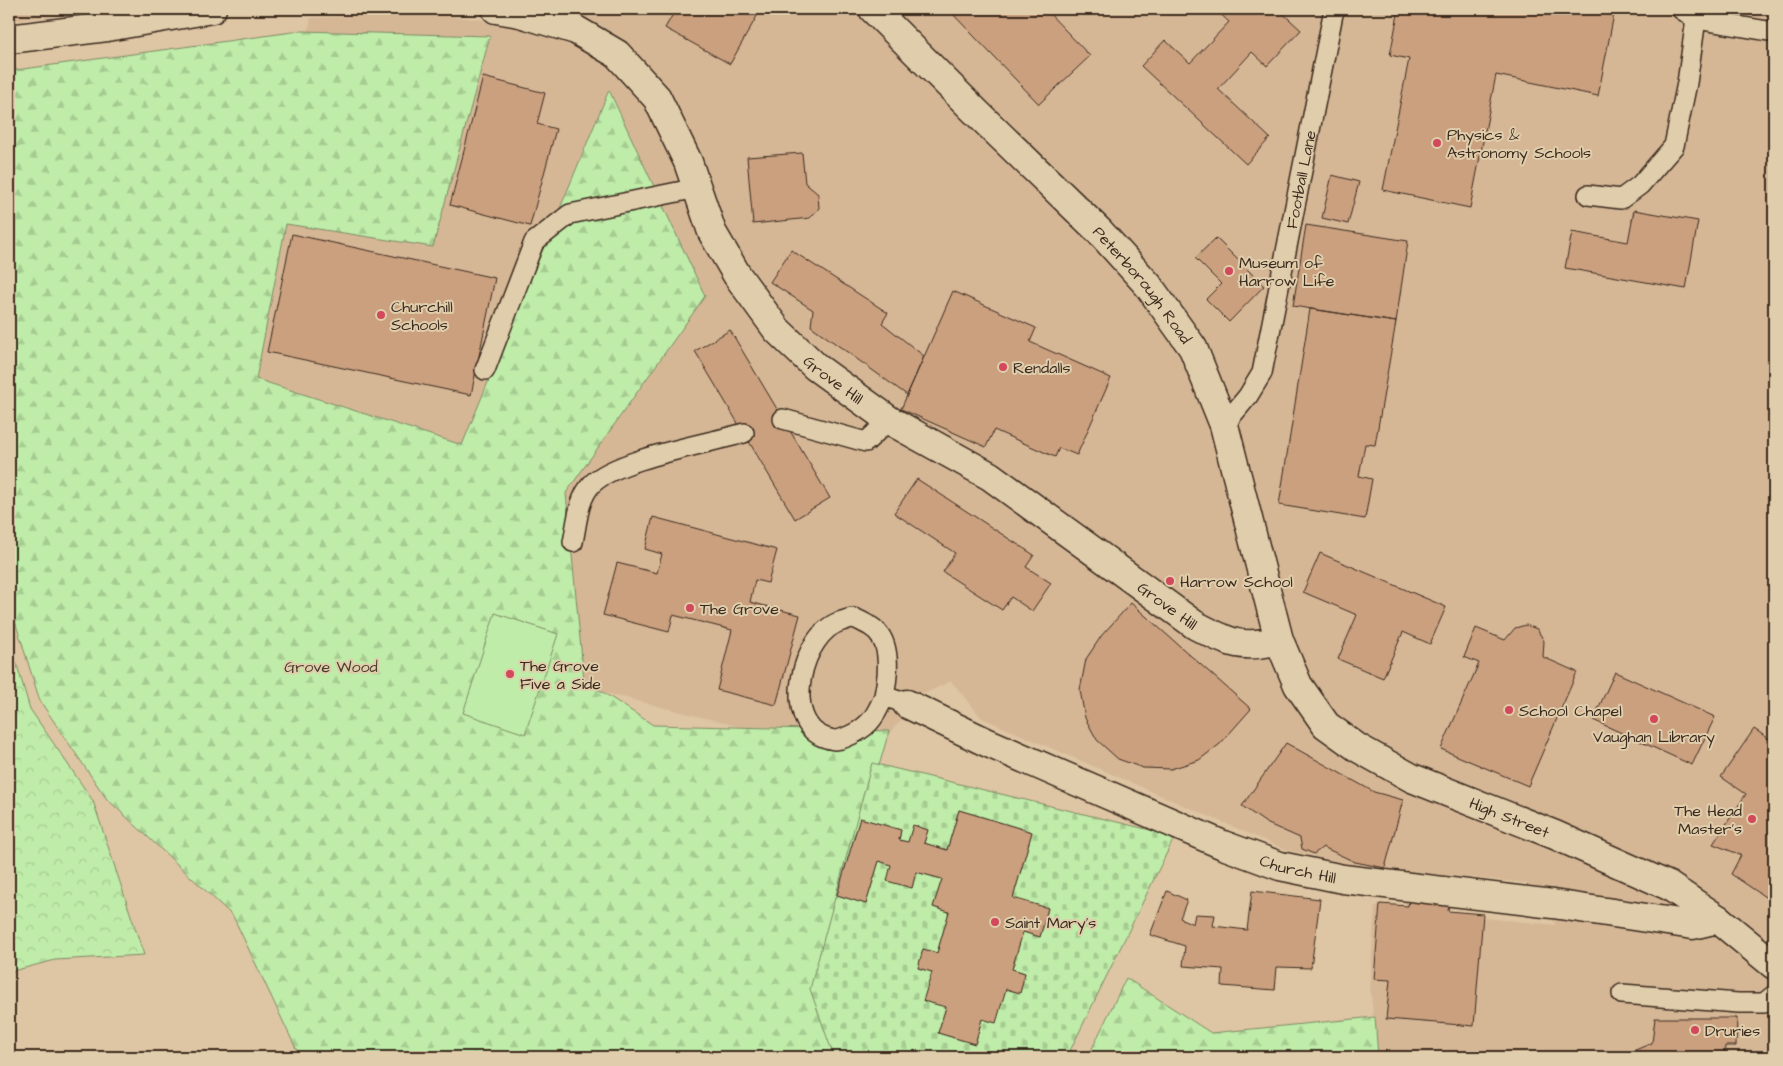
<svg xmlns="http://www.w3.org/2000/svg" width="1783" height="1066" viewBox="0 0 1783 1066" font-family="'Architects Daughter',sans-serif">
<defs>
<pattern id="forest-firs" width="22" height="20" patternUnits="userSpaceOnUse" patternTransform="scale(1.25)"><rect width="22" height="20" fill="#bfeca9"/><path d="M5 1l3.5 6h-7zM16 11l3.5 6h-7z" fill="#a5cb91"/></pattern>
<pattern id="cemetery-stones" width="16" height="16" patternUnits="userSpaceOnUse" patternTransform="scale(1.25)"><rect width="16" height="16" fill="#bfeca9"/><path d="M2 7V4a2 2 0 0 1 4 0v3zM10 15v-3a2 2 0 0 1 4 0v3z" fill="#a5cb91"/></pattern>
<pattern id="park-crowns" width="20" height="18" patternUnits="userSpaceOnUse" patternTransform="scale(1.25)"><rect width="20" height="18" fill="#bfeca9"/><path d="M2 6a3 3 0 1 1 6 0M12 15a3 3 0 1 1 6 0" fill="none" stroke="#a5cb91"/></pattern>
</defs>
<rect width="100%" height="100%" fill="#dec5a3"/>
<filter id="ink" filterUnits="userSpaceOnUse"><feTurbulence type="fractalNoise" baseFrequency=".02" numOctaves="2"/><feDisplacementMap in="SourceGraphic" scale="10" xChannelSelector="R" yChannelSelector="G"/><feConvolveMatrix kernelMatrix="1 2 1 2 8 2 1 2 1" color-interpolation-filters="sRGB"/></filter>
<g filter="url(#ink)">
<path fill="#d5b796" d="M9 9H121L9 21Z
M516 9H1774V1057H1378L1370 986 1375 907 1405 909V899L1443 914 1556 925 1526 883 1366 868 1289 851 982 718 951 681 926 693 911 691 906 715 865 758 570 684 237 385 311 18 417 13 504 22Z"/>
<path fill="url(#forest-firs)" stroke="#7d8b64" d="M300 31 490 36 433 247 286 224 256 379 462 445 609 90 705 296 566 493 584 680 653 725 889 731 815 989 845 1057H300L233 916 106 798 40 701 9 602V71Z
M1126 978 1211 1033 1375 1017 1378 1057H1088Z"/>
<path fill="url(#cemetery-stones)" stroke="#7d8b64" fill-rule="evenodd" d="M872 763 1175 836 1067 1057H834L810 989ZM959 810 1032 832 1013 898 1048 909 1040 937 1023 932 1012 969 1025 973 1020 993 1006 989 982 1019 975 1044 938 1033 946 1007 924 1000 932 972 918 968 923 949 937 953 949 912 933 907 942 879 916 872 912 888 891 865 879 861 866 904 837 895 860 818 901 830 899 840 908 842 913 826 928 830 924 843 947 850Z"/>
<path fill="url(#park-crowns)" stroke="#7d8b64" d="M9 638 30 709 93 801 144 955 55 960 9 972Z"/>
<path fill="#bfeca9" stroke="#7d8b64" d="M495 613 558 634 525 734 463 713Z"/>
<path fill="#cba07f" stroke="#3b2a1e" d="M676 9H761L730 64 665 28Z
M948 9H1045L1090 56 1039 104Z
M1215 9H1278L1301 30 1267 66 1252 52 1218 89 1270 138 1246 164 1141 66 1165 40 1190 63 1229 22Z
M1399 9H1615L1598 96 1496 75 1470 208 1383 190 1409 59 1390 55Z
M483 77 545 93 537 124 556 129 530 226 450 205Z
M802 153 805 183 818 194 819 208 810 218 753 224 747 157Z
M1332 175 1359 182 1348 224 1322 218Z
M1634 210 1698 221 1686 289 1565 268 1572 232 1628 242Z
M1306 225 1408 241 1396 322 1293 306Z
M292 234 495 278 471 395 267 352Z
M1216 238 1264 286 1229 322 1206 299 1221 284 1195 258Z
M791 250 888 313 882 323 924 356 907 395 811 326 813 310 770 282Z
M953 291 1036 328 1030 342 1111 378 1077 455 1059 448 1055 457 994 430 986 447 901 409Z
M1310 309 1396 322 1375 445 1365 444 1359 476 1372 479 1365 519 1279 505Z
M730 330 830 498 795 519 695 351Z
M917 479 1034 555 1026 567 1051 583 1032 611 1011 597 1002 610 943 572 955 553 894 513Z
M653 517 777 550 768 583 755 580 750 602 800 615 776 705 717 690 732 630 673 615 669 632 603 615 617 563 657 573 662 554 645 549Z
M1320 553 1446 607 1430 644 1403 632 1383 678 1338 659 1357 615 1303 592Z
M1131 603 1251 709 1220 744 1199 760 1171 769 1143 768 1118 759 1097 740 1085 718 1080 690 1086 659 1102 635Z
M1526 625 1537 629 1544 641 1543 657 1577 672 1528 786 1441 749 1479 663 1464 657 1476 628 1505 640 1515 628Z
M1615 672 1715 717 1692 765 1593 720Z
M1754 729 1774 742V903L1731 874 1741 855 1713 844 1746 794 1721 777Z
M1286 743 1374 792 1403 800 1385 868 1355 862 1323 847 1314 854 1302 849 1300 838 1266 823 1242 806Z
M959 810 1032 832 1013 898 1048 908 1040 937 1023 932 1012 969 1025 973 1020 993 1006 989 996 1023 982 1019 975 1044 938 1033 946 1007 923 1001 932 972 918 968 923 949 937 953 949 912 933 907 942 879 916 872 912 888 887 881 891 865 879 861 866 904 837 895 860 818 901 830 899 840 908 842 913 825 928 830 924 843 947 850Z
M1167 891 1187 900 1180 918 1193 924 1195 914 1215 915 1213 926 1247 930 1252 891 1320 899 1311 968 1277 967 1275 990 1222 986 1223 969 1183 966 1185 946 1150 935Z
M1409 899 1449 903 1448 911 1483 914 1474 1026 1386 1019 1390 980 1374 979 1380 904 1408 906Z
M1655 1018H1737L1736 1046H1725L1724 1057H1631L1633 1051 1652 1043Z"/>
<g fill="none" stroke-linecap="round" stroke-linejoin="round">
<defs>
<g id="lane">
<path d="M1681 9 1696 19 1774 32"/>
<path d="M1588 195 1621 199 1640 185 1674 146 1687 83 1696 19"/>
<path d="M485 370 534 242 570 214 697 188"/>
<path d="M783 419 866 442 889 420"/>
<path id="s1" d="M1224 425 1248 396 1262 373 1334 9"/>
<path d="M573 542C577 524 578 498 592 484 616 459 707 444 744 433"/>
<path d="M884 696C888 676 893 639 870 626 866 624 858 619 853 618 850 618 845 620 842 621 801 632 780 723 826 738 833 740 836 741 844 738 867 729 875 719 884 696L907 704"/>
<path d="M1622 994 1738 1003H1764L1774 995"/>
</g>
<g id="street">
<path id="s2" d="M496 9 520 13 576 30 617 54 657 98 688 162 712 232 737 275 777 330 816 367 889 420 990 476 1195 625C1228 642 1240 650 1279 640"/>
<path id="s3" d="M873 9 977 113 1099 231 1148 285 1193 348 1224 425 1279 640 1298 685 1326 725 1358 748 1412 778 1555 835 1669 886 1718 919 1774 965"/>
<path d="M9 39 107 27 212 9"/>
<path id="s4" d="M907 704 986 742 1223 845 1280 866 1343 879 1553 904 1693 925 1718 919"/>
</g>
</defs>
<use href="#lane" stroke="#3b2a1e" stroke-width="22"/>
<use href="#street" stroke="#3b2a1e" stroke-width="31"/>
<use href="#lane" stroke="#e0cdab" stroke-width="19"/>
<use href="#street" stroke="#e0cdab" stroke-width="28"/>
</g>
</g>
<g fill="#d1495b" stroke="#e0cdab" stroke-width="2">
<circle cx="1437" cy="143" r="5"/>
<circle cx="1229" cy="271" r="5"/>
<circle cx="381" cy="315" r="5"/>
<circle cx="1003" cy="367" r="5"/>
<circle cx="1170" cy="581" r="5"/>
<circle cx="690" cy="608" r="5"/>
<circle cx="510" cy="674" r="5"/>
<circle cx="1509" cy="710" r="5"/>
<circle cx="1654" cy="719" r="5"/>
<circle cx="1752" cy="819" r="5"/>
<circle cx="995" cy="922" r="5"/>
<circle cx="1695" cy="1030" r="5"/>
</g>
<g text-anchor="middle" stroke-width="4" stroke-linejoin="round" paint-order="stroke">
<g font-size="16" fill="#3b2a1e" stroke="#e0cdab" text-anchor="start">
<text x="1447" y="140">Physics &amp;<tspan x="1447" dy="18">Astronomy Schools</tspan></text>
<text x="1239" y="268">Museum of<tspan x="1239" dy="18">Harrow Life</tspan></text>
<text x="391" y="312">Churchill<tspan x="391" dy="18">Schools</tspan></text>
<text x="1013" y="373">Rendalls</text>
<text x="1180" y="587">Harrow School</text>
<text x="700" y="614">The Grove</text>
<text x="520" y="671">The Grove<tspan x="520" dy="18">Five a Side</tspan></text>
<text x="1519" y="716">School Chapel</text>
<text x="1654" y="742" text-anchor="middle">Vaughan Library</text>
<text x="1742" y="816" text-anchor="end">The Head<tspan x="1742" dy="18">Master's</tspan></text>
<text x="1005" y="928">Saint Mary's</text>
<text x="1705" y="1036">Druries</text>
</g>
<g font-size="16" fill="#3b2a1e" stroke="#e0cdab">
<text dy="6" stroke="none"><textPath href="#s1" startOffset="262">Football Lane</textPath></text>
<text dy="6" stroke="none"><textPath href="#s3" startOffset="386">Peterborough Road</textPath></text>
<text dy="6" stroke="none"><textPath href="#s2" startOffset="528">Grove Hill</textPath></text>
<text dy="6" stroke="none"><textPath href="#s2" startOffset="932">Grove Hill</textPath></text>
<text dy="6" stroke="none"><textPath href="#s3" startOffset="1076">High Street</textPath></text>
<text dy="6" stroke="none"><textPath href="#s4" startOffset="425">Church Hill</textPath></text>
</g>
<g font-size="16" fill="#483d2c" stroke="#e0cdab">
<text x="331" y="672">Grove Wood</text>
</g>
</g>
<rect width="1783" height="1066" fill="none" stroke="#e0cdab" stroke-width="30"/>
<rect x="15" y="15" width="1753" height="1036" fill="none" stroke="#3b2a1e" stroke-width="2" filter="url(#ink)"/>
</svg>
